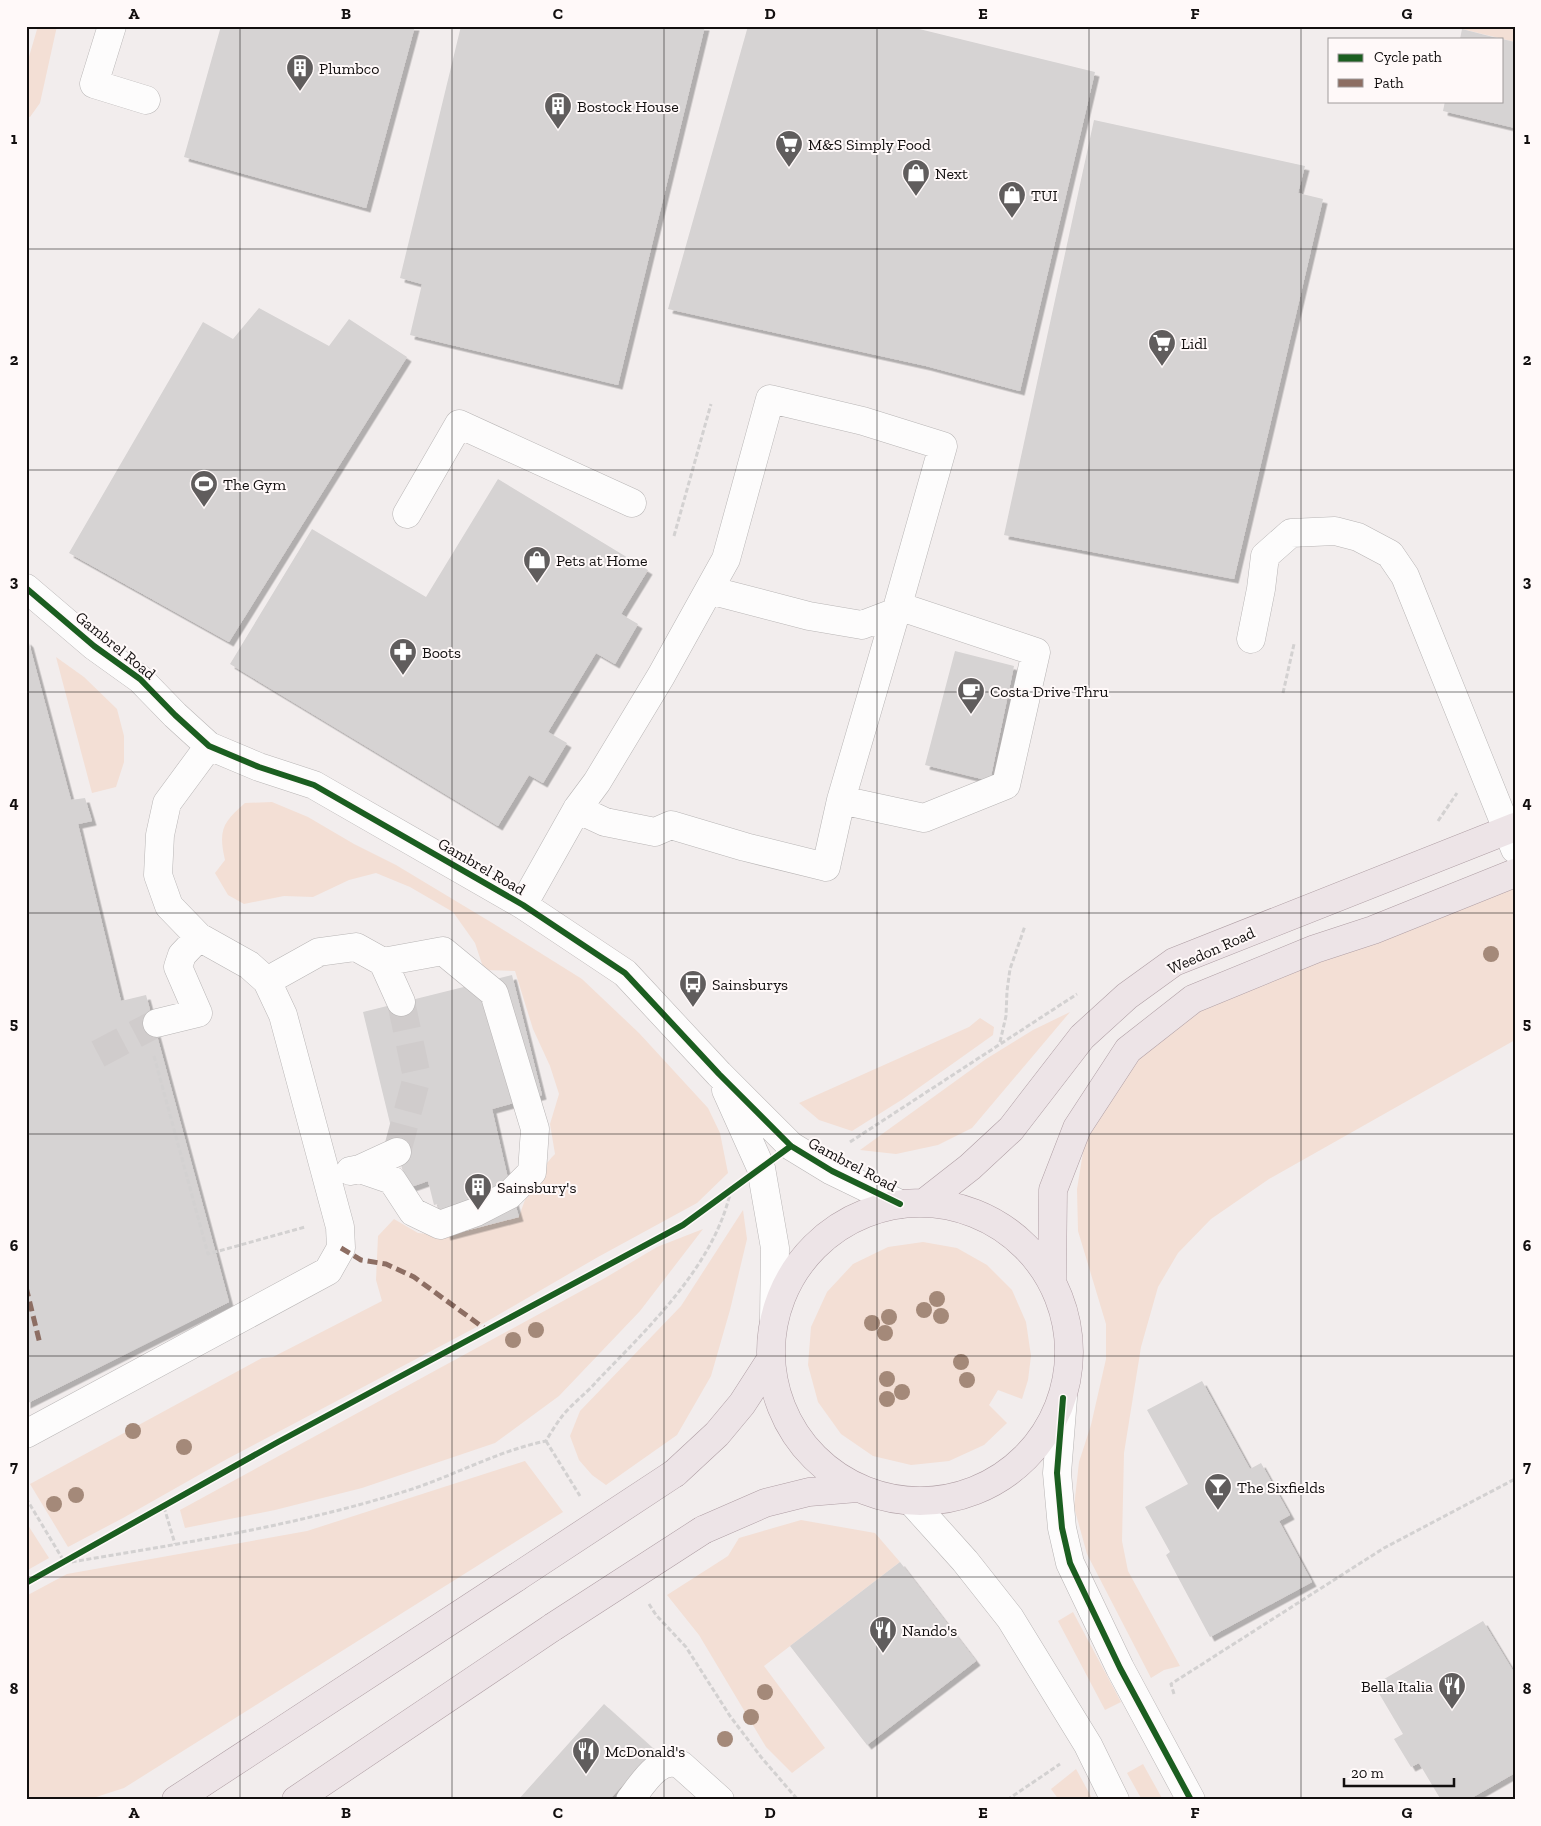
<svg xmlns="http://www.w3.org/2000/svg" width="1541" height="1826" viewBox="0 0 1541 1826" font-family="'Zilla Slab',serif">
<defs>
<filter id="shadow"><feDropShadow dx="4.5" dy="4.5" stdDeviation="0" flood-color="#0004"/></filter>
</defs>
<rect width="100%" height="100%" fill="#f2eded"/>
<path fill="#f3dfd5" d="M38 26H57L40 103 30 117 26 116V67Z
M1459 26H1515V42L1462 29Z
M56 657 84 677 117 709 124 736V762L116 787 92 793Z
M272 802 308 817 354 844 396 865 494 924 582 979 639 1033 708 1108 720 1133 728 1173 697 1203 598 1257 486 1322 227 1459 123 1518 68 1547 30 1484 262 1358 273 1357 382 1301 376 1280 378 1236 394 1219 418 1233 446 1236 519 1217C528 1190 535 1175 555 1154L550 1124 559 1094 550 1066 533 1029 515 971 484 970 475 943 453 912 410 887 376 873 349 880 313 897 284 896 244 904 228 895 215 873 225 860C218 830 223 822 245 803Z
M1515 887V1040L1269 1179 1211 1219 1178 1253 1158 1287 1141 1347 1124 1453 1122 1541 1128 1571 1180 1666 1164 1670 1151 1678 1087 1554 1074 1507 1079 1462 1091 1425 1106 1359V1324L1078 1231 1077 1189 1084 1146 1104 1104 1127 1068 1180 1021 1218 999Z
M1070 1012 972 1128 938 1145 896 1154 860 1150 986 1059 1033 1030Z
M980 1018 994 1027 993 1035 903 1099 852 1131 819 1120 799 1103 969 1027Z
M743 1210 747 1239 730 1310 711 1376 677 1435 606 1485 592 1475 579 1460 570 1436 580 1411 681 1306Z
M703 1229 640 1311 559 1396 495 1443 362 1488 275 1510 185 1528 180 1510 605 1278 657 1247Z
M923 1242 957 1248 987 1265 1012 1290 1026 1322 1031 1356 1028 1380 1022 1399 998 1390 989 1405 1007 1423 984 1445 949 1461 911 1465 873 1456 841 1434 818 1402 808 1365 811 1327 827 1292 853 1264 888 1247Z
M525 1461 563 1512 124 1788 87 1800H26V1596L67 1574 307 1531Z
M801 1520 875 1533 900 1562 764 1666 825 1748 792 1773 766 1747 699 1635 667 1595 728 1556 739 1538Z
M26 1522 49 1558 26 1571Z
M1073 1612 1121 1702 1105 1710 1058 1621Z
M1143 1764 1163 1800H1142L1127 1773Z
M1076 1769 1093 1800H1059L1051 1789Z"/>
<path fill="#d6d3d3" filter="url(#shadow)" d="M221 26H415L366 208 184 157Z
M461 26H705L618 385 410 335 422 284 400 278Z
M748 26H907L1095 72 1020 391 926 366 668 309Z
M1462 29 1497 38V39H1460Z
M1502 39 1515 42V128L1443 111 1445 101H1502Z
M1094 120 1305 166 1298 193 1323 199 1234 579 1004 535Z
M259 308 329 346 349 319 407 357 229 642 69 553 203 322 233 339Z
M498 479 648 570 621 614 638 624 615 664 596 653 548 732 567 743 543 783 529 775 498 826 230 664 312 529 426 597Z
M26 640 29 643 71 800 85 798 92 821 78 824 121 1001 146 995 229 1302 26 1404Z
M955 651 1014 666 990 781 925 765Z
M512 975 542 1095 492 1109 509 1183 519 1217 446 1236 438 1204 434 1205 428 1181 408 1188 397 1152 363 1012Z
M1202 1381 1250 1469 1261 1463 1290 1515 1279 1521 1312 1582 1210 1637 1166 1555 1170 1552 1145 1507 1188 1484 1147 1410Z
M900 1562 976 1661 867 1745 790 1646Z
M1483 1621 1515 1674V1773L1468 1800H1441L1419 1763 1411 1767 1394 1739 1403 1734 1374 1685Z
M604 1704 655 1750 609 1800H518Z"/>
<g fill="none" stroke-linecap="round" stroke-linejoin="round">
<path stroke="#d0cccc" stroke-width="28" stroke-dasharray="28 14" stroke-linecap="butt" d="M98 1054 157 1023
M397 1152 417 1077 401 1002"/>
<defs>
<path id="minor" d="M112 26 94 84 146 100
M407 514 459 424 632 503
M26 588 94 646 140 679 175 715 209 746 259 767 314 785 523 905 625 973 719 1074 791 1146 832 1171 900 1204
M709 590 809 616 862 625 896 612
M1251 639 1261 589 1265 556 1291 533 1335 531 1358 537 1390 554 1405 576 1515 849
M841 800 924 818 1006 785 1036 652 898 606
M523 905 577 809 597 782 661 676 726 559 770 399 863 421 943 446 896 612 841 800 826 867 745 847 671 825 655 832 605 822 577 809
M267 981 319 952 356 947 383 962 401 1002
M157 1023 198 1013 178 967 182 955 199 937
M726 1090 761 1168 775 1248 774 1319
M360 1169 392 1180 413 1212 440 1225 476 1212 509 1195 532 1172 535 1129 494 993 443 951 383 962
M350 1171 360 1169 397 1152
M1063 1398 1057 1473 1062 1528 1070 1563 1120 1668 1191 1800
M26 1434 328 1271 341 1248 340 1227 283 1015 267 981 249 965 199 937 169 906 158 875 160 835 167 803 209 746
M911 1501 965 1561 1010 1618 1088 1745 1115 1800
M630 1800C642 1785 659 1754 681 1765L720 1800"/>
<path id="major" d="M771 1352a149 149 0 1 1 298 0a149 149 0 1 1-298 0Z
M924 1203 970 1167 1011 1129 1082 1037 1127 996 1174 962 1515 827
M1052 1280 1053 1190 1077 1128 1128 1050 1193 999 1315 949 1373 930 1515 873
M675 1473 717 1434 742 1404 771 1359
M703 1530 765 1503 809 1492 857 1488
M176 1800 517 1577
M296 1800 553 1627"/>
</defs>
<use href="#minor" stroke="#b8b5b5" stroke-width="29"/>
<use href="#major" stroke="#af9ea4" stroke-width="29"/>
<path stroke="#d3d1d1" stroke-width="3" stroke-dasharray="5 2.5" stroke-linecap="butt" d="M674 536 711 404
M1283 693 1294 644
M1438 821 1457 793
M1000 1042 1006 1016 1007 991 1010 969 1025 926
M154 1056 208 1254 305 1227
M850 1142 1077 994
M546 1441 580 1496
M26 1498 65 1563C179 1544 295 1526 406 1491 454 1476 497 1451 546 1441 550 1434 555 1426 560 1419 570 1405 586 1394 597 1381 648 1328 712 1268 730 1194
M164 1507 175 1544
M649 1604 656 1615 686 1647 730 1716 761 1757 798 1800
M1174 1694 1171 1684 1384 1548 1515 1479
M1007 1800 1060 1764"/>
<use href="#minor" stroke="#fdfcfc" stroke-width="28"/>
<use href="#major" stroke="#ede4e7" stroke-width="28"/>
<defs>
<path id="major-bridge" d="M517 1577 675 1473
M553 1627 703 1530"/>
</defs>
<use href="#major-bridge" stroke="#af9ea4" stroke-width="29" stroke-linecap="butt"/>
<use href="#major-bridge" stroke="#ede4e7" stroke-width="28"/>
<path stroke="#8d6e63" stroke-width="5" stroke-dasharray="10 5" stroke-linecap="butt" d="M341 1248 361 1260 386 1264 414 1277 488 1331
M26 1287 40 1344"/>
<defs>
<path id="cycleway" d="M26 588 94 646 140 679 175 715 209 746 259 767 314 785 523 905 625 973 719 1074 791 1146 832 1171 900 1204
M1063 1398 1057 1473 1062 1528 1070 1563 1120 1668 1191 1800
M26 1583 278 1442 683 1225 791 1146"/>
</defs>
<use href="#cycleway" stroke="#fff9f9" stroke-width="9"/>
<use href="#cycleway" stroke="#1b5e20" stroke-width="6"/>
</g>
<g fill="#a48979">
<circle cx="1491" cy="954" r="8"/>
<circle cx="937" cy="1299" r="8"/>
<circle cx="924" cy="1310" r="8"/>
<circle cx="941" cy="1316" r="8"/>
<circle cx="889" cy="1317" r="8"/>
<circle cx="872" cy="1323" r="8"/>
<circle cx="536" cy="1330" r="8"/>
<circle cx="885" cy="1333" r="8"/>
<circle cx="513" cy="1340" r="8"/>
<circle cx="961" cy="1362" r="8"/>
<circle cx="887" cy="1379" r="8"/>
<circle cx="967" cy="1380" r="8"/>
<circle cx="902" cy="1392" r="8"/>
<circle cx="887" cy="1399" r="8"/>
<circle cx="133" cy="1431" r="8"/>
<circle cx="184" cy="1447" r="8"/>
<circle cx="76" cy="1495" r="8"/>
<circle cx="54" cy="1504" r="8"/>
<circle cx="765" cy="1692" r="8"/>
<circle cx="751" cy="1717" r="8"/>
<circle cx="725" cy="1739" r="8"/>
</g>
<path fill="none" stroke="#120f0f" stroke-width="1" stroke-opacity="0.55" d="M240 26V1800M452 26V1800M664 26V1800M877 26V1800M1089 26V1800M1301 26V1800M26 249H1515M26 470H1515M26 692H1515M26 913H1515M26 1134H1515M26 1356H1515M26 1577H1515"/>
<defs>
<symbol id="building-pin" viewBox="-11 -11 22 30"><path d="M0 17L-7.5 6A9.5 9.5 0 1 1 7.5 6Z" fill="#605d5d" stroke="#fff9f9"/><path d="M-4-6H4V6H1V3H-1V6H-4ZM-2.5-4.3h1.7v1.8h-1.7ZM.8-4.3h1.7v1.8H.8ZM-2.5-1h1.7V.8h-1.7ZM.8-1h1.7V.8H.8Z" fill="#fff"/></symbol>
<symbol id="supermarket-pin" viewBox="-11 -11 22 30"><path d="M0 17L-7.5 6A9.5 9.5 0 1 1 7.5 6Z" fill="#605d5d" stroke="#fff9f9"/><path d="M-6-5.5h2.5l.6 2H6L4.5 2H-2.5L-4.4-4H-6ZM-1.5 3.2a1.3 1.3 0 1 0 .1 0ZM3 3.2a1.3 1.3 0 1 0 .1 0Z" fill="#fff"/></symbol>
<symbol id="shop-pin" viewBox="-11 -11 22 30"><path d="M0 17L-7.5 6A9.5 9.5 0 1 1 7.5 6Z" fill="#605d5d" stroke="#fff9f9"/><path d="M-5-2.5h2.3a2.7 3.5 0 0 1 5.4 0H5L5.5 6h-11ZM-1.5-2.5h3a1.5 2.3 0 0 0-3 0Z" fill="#fff"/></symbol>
<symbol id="stadium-pin" viewBox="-11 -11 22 30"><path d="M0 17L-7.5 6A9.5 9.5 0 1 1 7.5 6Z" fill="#605d5d" stroke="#fff9f9"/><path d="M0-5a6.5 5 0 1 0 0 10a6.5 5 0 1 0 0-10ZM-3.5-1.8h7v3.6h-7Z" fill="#fff"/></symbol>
<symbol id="pharmacy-pin" viewBox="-11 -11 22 30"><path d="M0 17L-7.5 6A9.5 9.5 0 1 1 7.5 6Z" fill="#605d5d" stroke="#fff9f9"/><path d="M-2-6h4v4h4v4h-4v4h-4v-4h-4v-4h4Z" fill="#fff"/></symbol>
<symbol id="cafe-pin" viewBox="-11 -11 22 30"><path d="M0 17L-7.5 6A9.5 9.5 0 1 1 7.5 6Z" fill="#605d5d" stroke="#fff9f9"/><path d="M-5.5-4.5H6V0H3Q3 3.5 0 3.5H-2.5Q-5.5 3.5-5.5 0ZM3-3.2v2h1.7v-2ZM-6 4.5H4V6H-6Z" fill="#fff"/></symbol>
<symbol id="bus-pin" viewBox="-11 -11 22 30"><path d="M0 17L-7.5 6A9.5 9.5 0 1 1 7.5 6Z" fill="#605d5d" stroke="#fff9f9"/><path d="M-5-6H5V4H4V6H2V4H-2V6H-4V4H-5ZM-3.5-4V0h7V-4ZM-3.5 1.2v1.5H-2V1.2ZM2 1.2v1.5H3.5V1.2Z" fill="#fff"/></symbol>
<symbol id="bar-pin" viewBox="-11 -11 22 30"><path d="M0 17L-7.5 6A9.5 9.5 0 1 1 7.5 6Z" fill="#605d5d" stroke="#fff9f9"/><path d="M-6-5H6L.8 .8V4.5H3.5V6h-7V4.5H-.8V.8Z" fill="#fff"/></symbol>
<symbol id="restaurant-pin" viewBox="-11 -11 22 30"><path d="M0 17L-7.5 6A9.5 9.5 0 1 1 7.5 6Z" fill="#605d5d" stroke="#fff9f9"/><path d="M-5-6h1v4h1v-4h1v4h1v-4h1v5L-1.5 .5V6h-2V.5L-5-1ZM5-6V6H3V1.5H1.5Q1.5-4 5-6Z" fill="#fff"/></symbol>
</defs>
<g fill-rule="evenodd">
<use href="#building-pin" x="284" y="52" width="32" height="43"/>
<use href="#building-pin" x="542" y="90" width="32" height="43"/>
<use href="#supermarket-pin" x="773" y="128" width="32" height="43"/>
<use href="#shop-pin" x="900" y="157" width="32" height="43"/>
<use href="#shop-pin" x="996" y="179" width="32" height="43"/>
<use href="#supermarket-pin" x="1146" y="327" width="32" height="43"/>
<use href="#stadium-pin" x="188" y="468" width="32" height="43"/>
<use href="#shop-pin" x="521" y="544" width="32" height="43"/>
<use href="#pharmacy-pin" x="387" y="636" width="32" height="43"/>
<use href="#cafe-pin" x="955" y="675" width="32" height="43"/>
<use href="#bus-pin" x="677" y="968" width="32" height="43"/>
<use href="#building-pin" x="462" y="1171" width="32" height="43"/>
<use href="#bar-pin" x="1202" y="1471" width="32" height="43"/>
<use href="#restaurant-pin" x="867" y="1614" width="32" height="43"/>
<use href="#restaurant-pin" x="1436" y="1670" width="32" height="43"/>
<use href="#restaurant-pin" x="570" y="1735" width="32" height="43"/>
</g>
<g text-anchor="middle" stroke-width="4" stroke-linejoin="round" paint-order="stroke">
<g font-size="16" fill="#120f0f" stroke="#fff9f9" text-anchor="start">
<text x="319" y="74">Plumbco</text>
<text x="577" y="112">Bostock House</text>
<text x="808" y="150">M&amp;S Simply Food</text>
<text x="935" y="179">Next</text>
<text x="1031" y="201">TUI</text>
<text x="1181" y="349">Lidl</text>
<text x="223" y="490">The Gym</text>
<text x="556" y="566">Pets at Home</text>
<text x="422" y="658">Boots</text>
<text x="990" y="697">Costa Drive Thru</text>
<text x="712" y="990">Sainsburys</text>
<text x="497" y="1193">Sainsbury's</text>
<text x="1237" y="1493">The Sixfields</text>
<text x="902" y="1636">Nando's</text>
<text x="1433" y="1692" text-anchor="end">Bella Italia</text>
<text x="605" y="1757">McDonald's</text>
</g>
<g font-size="16" fill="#120f0f" stroke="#fff9f9">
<text transform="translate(116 645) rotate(39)" y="6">Gambrel Road</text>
<text transform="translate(482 866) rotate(30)" y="6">Gambrel Road</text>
<text transform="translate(1211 950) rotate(-24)" y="6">Weedon Road</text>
<text transform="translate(853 1164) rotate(28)" y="6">Gambrel Road</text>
</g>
</g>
<rect width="1541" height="1826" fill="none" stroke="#fff9f9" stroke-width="55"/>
<rect x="1328" y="38" width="175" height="65" fill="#fff9f9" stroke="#a09b9b"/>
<rect x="1338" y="54" width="25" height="8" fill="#1b5e20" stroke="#a09b9b"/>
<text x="1374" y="62" font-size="15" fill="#120f0f">Cycle path</text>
<rect x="1338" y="79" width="25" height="8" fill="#8d6e63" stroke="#a09b9b"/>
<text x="1374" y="88" font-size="15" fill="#120f0f">Path</text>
<path d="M1344 1778v8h110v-8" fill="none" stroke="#120f0f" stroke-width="2.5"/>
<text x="1351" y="1778" font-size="15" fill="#120f0f" stroke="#fff9f9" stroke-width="4" paint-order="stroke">20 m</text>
<rect x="28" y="28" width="1486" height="1770" fill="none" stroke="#120f0f" stroke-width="2"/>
<g font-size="16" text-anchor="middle" font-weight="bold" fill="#120f0f">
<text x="134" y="19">A</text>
<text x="346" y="19">B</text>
<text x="558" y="19">C</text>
<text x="770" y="19">D</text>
<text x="983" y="19">E</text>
<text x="1195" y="19">F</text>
<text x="1407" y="19">G</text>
<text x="14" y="144">1</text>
<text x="1527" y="144">1</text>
<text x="14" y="365">2</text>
<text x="1527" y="365">2</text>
<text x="14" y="587">3</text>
<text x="1527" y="587">3</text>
<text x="14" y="808">4</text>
<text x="1527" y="808">4</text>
<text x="14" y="1029">5</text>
<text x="1527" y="1029">5</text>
<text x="14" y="1251">6</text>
<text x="1527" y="1251">6</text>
<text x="14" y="1472">7</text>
<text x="1527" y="1472">7</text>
<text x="14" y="1694">8</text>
<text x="1527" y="1694">8</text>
<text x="134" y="1818">A</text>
<text x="346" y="1818">B</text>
<text x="558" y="1818">C</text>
<text x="770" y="1818">D</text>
<text x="983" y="1818">E</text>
<text x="1195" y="1818">F</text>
<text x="1407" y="1818">G</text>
</g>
</svg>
